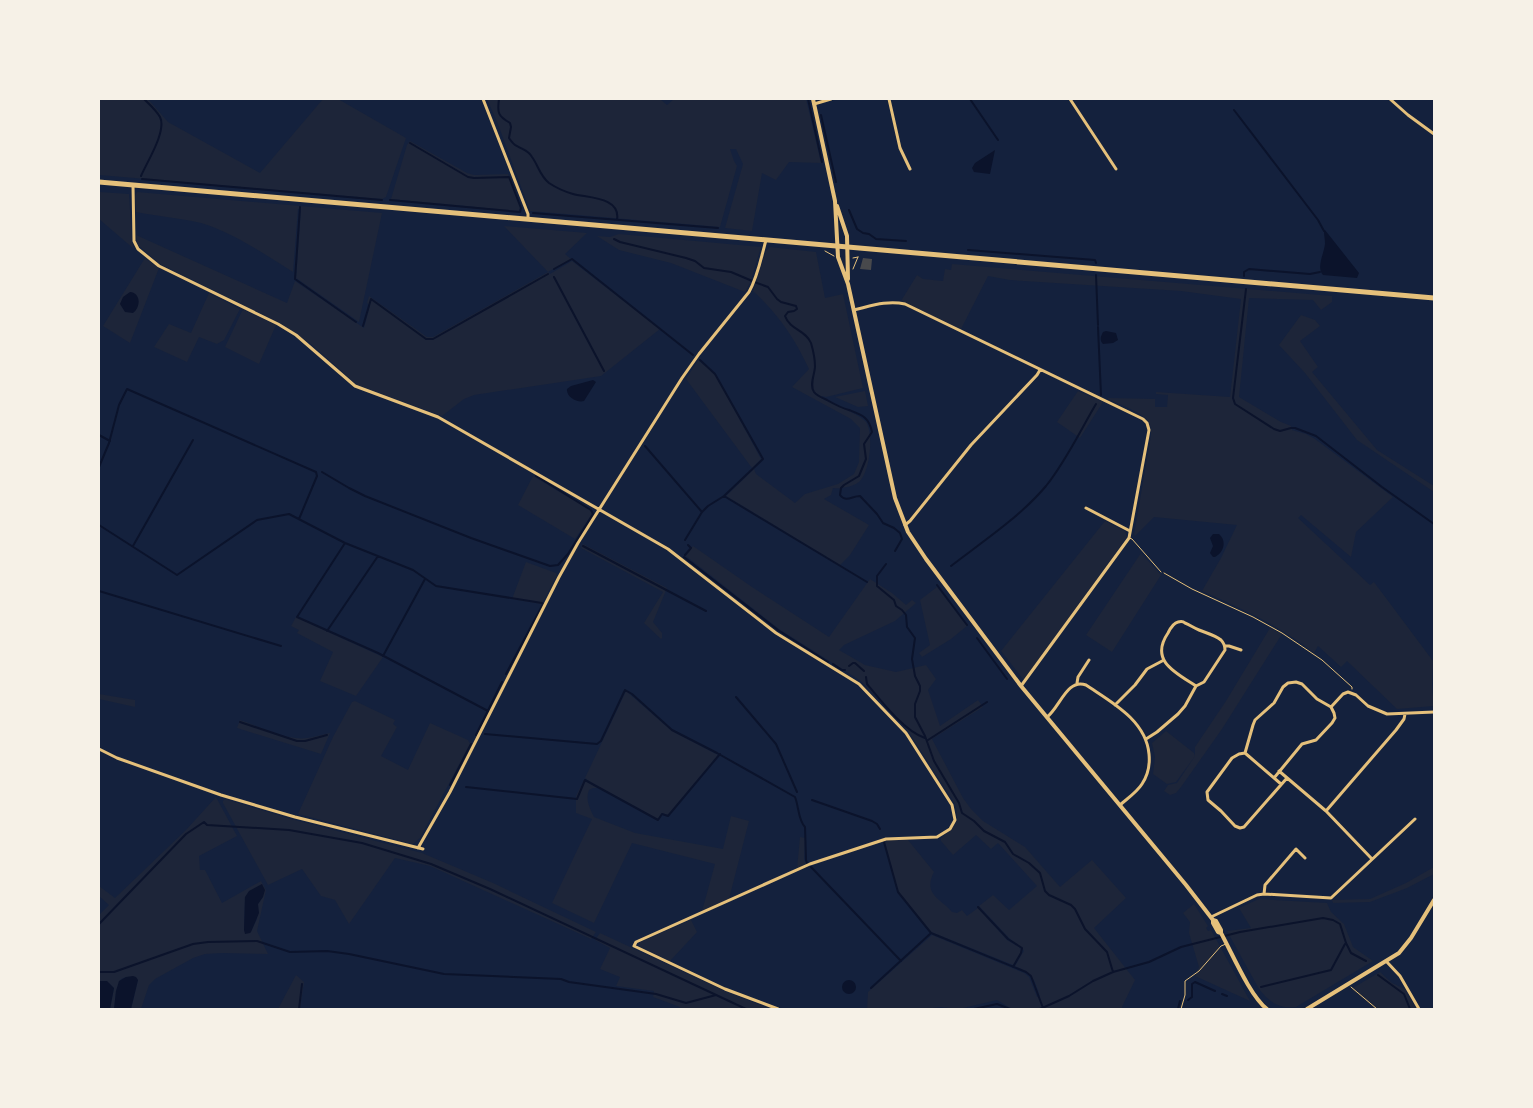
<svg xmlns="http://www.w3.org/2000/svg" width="1533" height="1108" viewBox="0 0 1533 1108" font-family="'Archivo Narrow',sans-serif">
<rect width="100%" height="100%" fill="#14213d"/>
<path fill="#1d2539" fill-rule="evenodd" d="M99 99H148L168 122 260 173 323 99H338L406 138 386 197 382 199 99 175Z
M487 99H660L667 105 674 99H806L821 163 789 162 776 180 762 173 752 231 725 228 743 164 736 149H730L734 161 737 166 720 227 530 211 498 124Z
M410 141 467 173 474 175 508 174 520 208 519 211 391 199 407 145Z
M99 192 129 194 132 241 134 249 99 219Z
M137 192 382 213 359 322 296 278 301 209H298L293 272C264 254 234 233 201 223 180 218 157 216 136 212L135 196Z
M504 226 587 233 565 254 571 259 548 272Z
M619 234 761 247 750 283 745 292 671 263 619 250 597 236 610 237Z
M136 235 287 303 295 281 364 328 370 305 367 303 369 296 427 337H433L548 272 550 274 572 261 660 329 601 376 474 395 464 399 442 416 357 385 311 344 280 323 160 264 140 247 137 244Z
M770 247 816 252 825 298 843 294 863 388 826 397 822 396 821 398C831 404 860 414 866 422 874 434 870 473 859 482 852 487 841 489 833 488L831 495 824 499 869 525 850 555 840 565 726 496 754 469 756 474 795 503 805 494 838 484 854 474 859 462 860 428 851 419 792 387 809 369C794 337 779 315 753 291L766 251Z
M145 258 159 268 130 343 103 326Z
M952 264 1332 296V302L1321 310 1313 300 1249 298 1239 397 1281 422 1291 426 1292 430 1306 434 1315 439 1393 497 1356 532 1351 557 1301 515 1298 518 1370 585 1374 582 1433 661 1432 685 1434 706 1397 709 1347 661 1341 667 1318 646 1314 653C1281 626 1240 608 1202 591L1221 558 1237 525 1154 517 1135 536 1134 535 1151 435C1151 431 1151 426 1149 423 1145 413 1118 404 1108 399V398L1155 399V407H1167L1168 395 1156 394V392L1230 397 1241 299 1181 291 1010 280 988 276 961 329 901 301 917 275 923 279 943 281 945 269 951 270Z
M209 293 240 309 224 340 217 344 199 337 187 362 154 347 169 324 191 333Z
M244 310 276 325 259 364 225 347 242 311Z
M1301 315 1315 320 1320 326 1300 341 1318 367 1312 372 1377 450 1434 486V492L1357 440 1305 373 1279 345Z
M698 360 715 374 761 459 752 468 686 379Z
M865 391 868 406 858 407 835 397Z
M1078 391 1103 402 1080 438 1057 422Z
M533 476 590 510 592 514 575 539 518 505Z
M1105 521 1125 531 1127 537 1025 679H1023L1001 651Z
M583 544 667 588 653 622 662 633V638L661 639 644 623 663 592 581 548Z
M693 546 752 587 829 637 870 579 892 593 906 605 912 600 916 603 895 621 844 645 839 650 865 665 896 672 926 665 936 679 928 690 940 726 978 700 983 707 932 739 963 798 971 809 983 821 1025 847 1060 887 1092 860 1126 898 1094 928 1135 980 1122 1007 1123 1009H1012L997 1000 959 1009 941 1007 924 1009H867L868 992 932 935 1024 973 1029 977 1037 997 1040 996C1034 978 1033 974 1015 966L1022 954 1024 951 1022 948 1009 938 979 906 993 895 1009 910 1037 886 998 843 991 849 976 835 953 855 941 841V838C956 826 960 823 955 804L908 731 861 681 779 629 686 556Z
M1141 553 1161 575 1112 652 1086 635Z
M526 562 556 573 557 575 542 604 512 599Z
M937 587 967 626 951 639 922 657 919 653 930 645 920 600Z
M296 617 383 657 356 696 320 681 333 652 297 633 299 630 291 626Z
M1270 628 1282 634 1222 729 1181 787 1176 793 1170 795 1164 791 1168 785 1177 783 1195 756V747L1226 701Z
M626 691 672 731 718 755 668 815 662 813 658 819 593 784 585 778Z
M99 694 135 700V707L99 699Z
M355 701 395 720 393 724 397 727 381 756 408 770 430 723 468 740 470 744 420 838 413 844 298 814 333 737 352 702Z
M240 720C258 726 277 736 296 738 307 740 319 735 330 733L321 754 237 728Z
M1166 731 1194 753 1195 756 1176 782 1167 784 1153 774 1155 757 1152 743Z
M584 780 598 788H593L589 790C585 800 590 808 594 817L635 833 723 849 731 816 749 821 729 899 702 911 715 864 632 843 594 923 552 903 592 819 576 813V796Z
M216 797 237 836 199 856 200 870H205L222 903 261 881 266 890 257 931 268 954 222 953 205 954 193 958 155 979 149 985 141 1009H131L138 980 126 977 121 979 116 991 114 1009H110L114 988 109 983 99 981V915L109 905 99 896V886L115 898 186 830ZM245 897H263L258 904 257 919 250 933 244 930Z
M225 799 291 819 422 853 493 883 596 932 591 939 430 866 395 858 349 924 335 900 321 896 302 869 268 885 223 803V801Z
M800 837 805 838 804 860 806 863 797 869Z
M889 840H908L934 872C922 895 942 899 952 912L957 913 962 910 967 916 978 908 1007 940 1019 947 1022 951 1013 965 931 932 900 894 897 888 885 842Z
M1434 867V874L1407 888 1370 902 1333 903 1332 900 1370 899 1406 883Z
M1259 899 1327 903 1331 912 1344 924 1353 947 1373 961 1296 1007C1279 1009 1269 1002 1259 989L1227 931 1251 928 1239 908Z
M1194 904 1208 926 1206 928 1208 931 1211 930 1250 1001 1195 976 1199 967 1189 933 1190 922 1183 913Z
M691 920 697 932 670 961 639 946 640 942Z
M600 933 725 991 770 1009H679L680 1007 653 997 654 991 616 986 620 977 600 969 610 948 595 940Z
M1380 972 1392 983 1405 989 1416 1009H1375L1351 989Z
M296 975 304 982 300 1009H278Z"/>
<path fill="#0b132b" d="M995 150 990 174 974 172 972 168 975 163Z
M1325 230 1359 273 1357 278 1323 275C1316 267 1324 254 1325 244 1325 240 1324 235 1324 231Z
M130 292C141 293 141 307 133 313L125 312 120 304 123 297Z
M1106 331 1116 333 1118 340 1113 343 1103 344C1099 340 1101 336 1103 332Z
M593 380 596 382 584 401C577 403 566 397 567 389L571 386Z
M1213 534H1219C1227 541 1224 552 1215 557H1213L1210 553 1213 546 1210 538Z
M262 884 265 890 263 897 258 904 259 913 251 932 250 933 245 934 244 930 245 897 249 891Z
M133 976 136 977 138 980 131 1009H114L116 991 119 981 126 977Z
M842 987a7 7 0 1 1 14 0a7 7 0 1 1-14 0Z
M99 981H107L114 988 110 1009H99Z"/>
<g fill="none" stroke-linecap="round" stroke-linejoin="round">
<path stroke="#0b132b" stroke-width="2" d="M499 99C497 113 498 116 510 123L511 127 509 138C511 141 514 145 517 146 523 150 528 150 532 157 538 165 540 176 549 183 555 187 566 192 573 194 588 198 621 197 617 220
M808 99 822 162
M970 99 998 140
M1234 110 1318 220 1324 231
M821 115 836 182
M410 143 468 177 474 178 509 177 521 208 520 212
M141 176C147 162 167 131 160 117 156 110 149 104 144 99
M142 179 382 200
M390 200 520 212
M300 207 295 279 356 322
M849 210 857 229 863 233 869 234 876 239 906 241
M533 213 718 228
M614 239 620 242 686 258 695 261 704 268 731 272 757 283 768 287 777 299 781 302 796 306 797 309 794 311 788 312 785 316C790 330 806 330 811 343 813 350 815 358 815 366 815 374 809 385 814 392 817 396 823 398 827 400 834 404 841 408 849 410 862 415 869 417 872 432L864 444 866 459 859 476 844 485 841 488 840 495C846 503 852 496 860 496L877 514 883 523 894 528 900 533 902 539 895 551
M968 250 1095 260 1096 263
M554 269 572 259 693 355
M1096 275 1098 325
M1244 276V272L1249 269 1310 274 1320 272
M554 277 604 371
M1246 289 1233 398 1235 404 1274 429 1280 431 1291 428H1295L1316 436 1382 487 1434 524
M363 326 371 299 426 339H433L548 274
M1098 327 1101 395
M99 435 110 441
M645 446 702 512
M99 467 109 443 119 405 127 389 316 472 317 476 299 519
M322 472 349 488 365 496 471 538 550 566 558 565 568 554 593 514 591 510 536 476
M724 496 867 582
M99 525 177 575 257 520 289 514 345 543 413 570 436 586 542 603 543 604 506 674
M685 540 702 512 708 506 724 496 763 459 715 374 700 360
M345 543 297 617 378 653 488 711
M133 546 193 440
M583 546 706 611
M685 555 691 548 688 545
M684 557 778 630 828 662
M886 564 877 576V586L894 600 896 606 902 610 906 615 907 627 915 638 912 659 915 676 920 686V691L915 704V717L925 736 934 761 959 803 962 813 974 821 984 831 1005 842 1013 854 1029 863 1040 873 1045 891 1049 895 1071 905 1075 909 1085 929 1107 952 1113 972
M951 566C982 542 1020 517 1046 486 1066 461 1080 431 1096 404
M937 585 967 625
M99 591 281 646
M327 631 378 556
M977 638 1007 679
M383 656 425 579
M833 664 842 670H845
M849 666 853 663H855L864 671
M866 677 867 684C881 701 904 731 925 738
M736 697 776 744 797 792
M240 722 297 741H305L327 735
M485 734 597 744 601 741 625 690 632 694 672 730 717 753 795 797C799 807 798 820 805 827L806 860 807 863
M476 735 502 682
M928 740 987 702
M450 785 471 744
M466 787 577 799 585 780 658 820 662 814 668 816 720 754
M812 800 872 821 877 824 880 829
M884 842 898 892 931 933 1026 972 1031 976 1043 1008
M811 867 901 961
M978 907 1008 939 1022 948 1021 953 1013 967
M99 924 186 834 204 822 207 825 289 830 362 843 431 864 490 889 746 1009
M99 972H114L193 944 208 942 257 941 290 952 327 951 349 954 444 974 561 979 569 982 656 994 686 1003 716 995
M1378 975 1404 994 1410 1009
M1261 987 1331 970 1345 944
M871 988 930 934
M1222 994 1227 996
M1188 1000 1192 997V984L1195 982 1215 991
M299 1009 302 984
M974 1009 997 1004 1010 1009
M1040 1009 1069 996 1093 981 1113 972 1149 962 1181 947 1240 932 1323 918 1333 920 1340 924 1346 943 1351 953 1366 961
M1178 1009 1180 1001"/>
</g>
<path fill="#48494c" d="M863 258 872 259 871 270 860 269Z"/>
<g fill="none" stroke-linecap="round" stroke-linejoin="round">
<path stroke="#e5c07b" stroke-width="1" d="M825 251 834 256
M853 258 858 257
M853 269 858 257
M1164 573 1192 589 1253 617 1282 633 1322 660 1352 687V689
M1351 987 1377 1009"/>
<path stroke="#e5c07b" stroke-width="1" d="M1129 538 1132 539 1161 572
M1181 1009 1185 995V981L1199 971 1221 946 1226 944"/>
<path stroke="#e5c07b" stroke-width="3" d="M483 99 528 214V219
M889 99 900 148 910 169
M1070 99 1116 169
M1390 99 1408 115 1434 134
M814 104 831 99
M133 185 134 241 138 249 159 266 278 324 296 335 355 386 438 417 668 549 776 633 859 684 906 733 952 805 955 820 950 829 937 837 886 839 810 864 636 942 634 946 725 989 778 1009
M854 310C871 306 887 300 905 304L1143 419 1147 423 1149 430 1129 538 1021 686
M1086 508 1130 531
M905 525 910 521 971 445 1037 375 1040 370
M1225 646H1229L1241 650
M1077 683 1078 677 1089 660
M1115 705 1135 685 1147 669 1164 660
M1331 707 1343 694 1348 692 1356 695 1368 706 1387 714 1434 712
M1047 717C1060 707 1067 678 1086 685 1111 702 1146 720 1149 754 1150 764 1148 775 1142 784 1137 792 1128 798 1120 805
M1146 739 1157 732 1178 714 1185 706 1196 686 1204 682 1225 650C1225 646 1224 643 1221 640 1215 635 1206 633 1199 630 1194 628 1190 625 1185 623 1183 621 1181 621 1178 622 1173 623 1170 629 1168 633 1149 661 1176 673 1196 686
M99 749 117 758 221 795 295 817 423 849
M1245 753 1253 725 1255 720 1274 703 1283 687 1288 683 1296 682 1302 684 1317 699 1331 707 1334 713 1335 718 1332 723 1316 740 1302 744 1274 778
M1245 753 1239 754 1232 758 1207 792 1208 800 1221 811 1235 826 1240 828 1244 827 1287 778
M1245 753 1281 784
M1279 771 1326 811 1372 859
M1326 811 1396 730 1404 719 1405 714
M418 848 450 792 559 577 578 543 682 378 699 354 749 292C758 276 761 258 766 240
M1264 894 1265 885 1296 849 1305 858
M1211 917 1257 895 1264 894 1331 898 1415 819
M1386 961 1400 976 1419 1009"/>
<path stroke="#e5c07b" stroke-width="4" d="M813 99 835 201 838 257 848 284 895 498 908 532 926 559 1021 686 1186 885 1213 920 1216 921 1221 930V933
M837 206 847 236 848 279
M1213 920V923L1218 932 1221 933C1232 953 1250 996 1267 1009
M1307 1009 1399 953 1411 938 1434 900"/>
<path stroke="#e5c07b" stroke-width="5" d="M99 182 1434 298"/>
</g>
<rect width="1533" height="1108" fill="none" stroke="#f6f1e7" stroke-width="200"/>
</svg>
